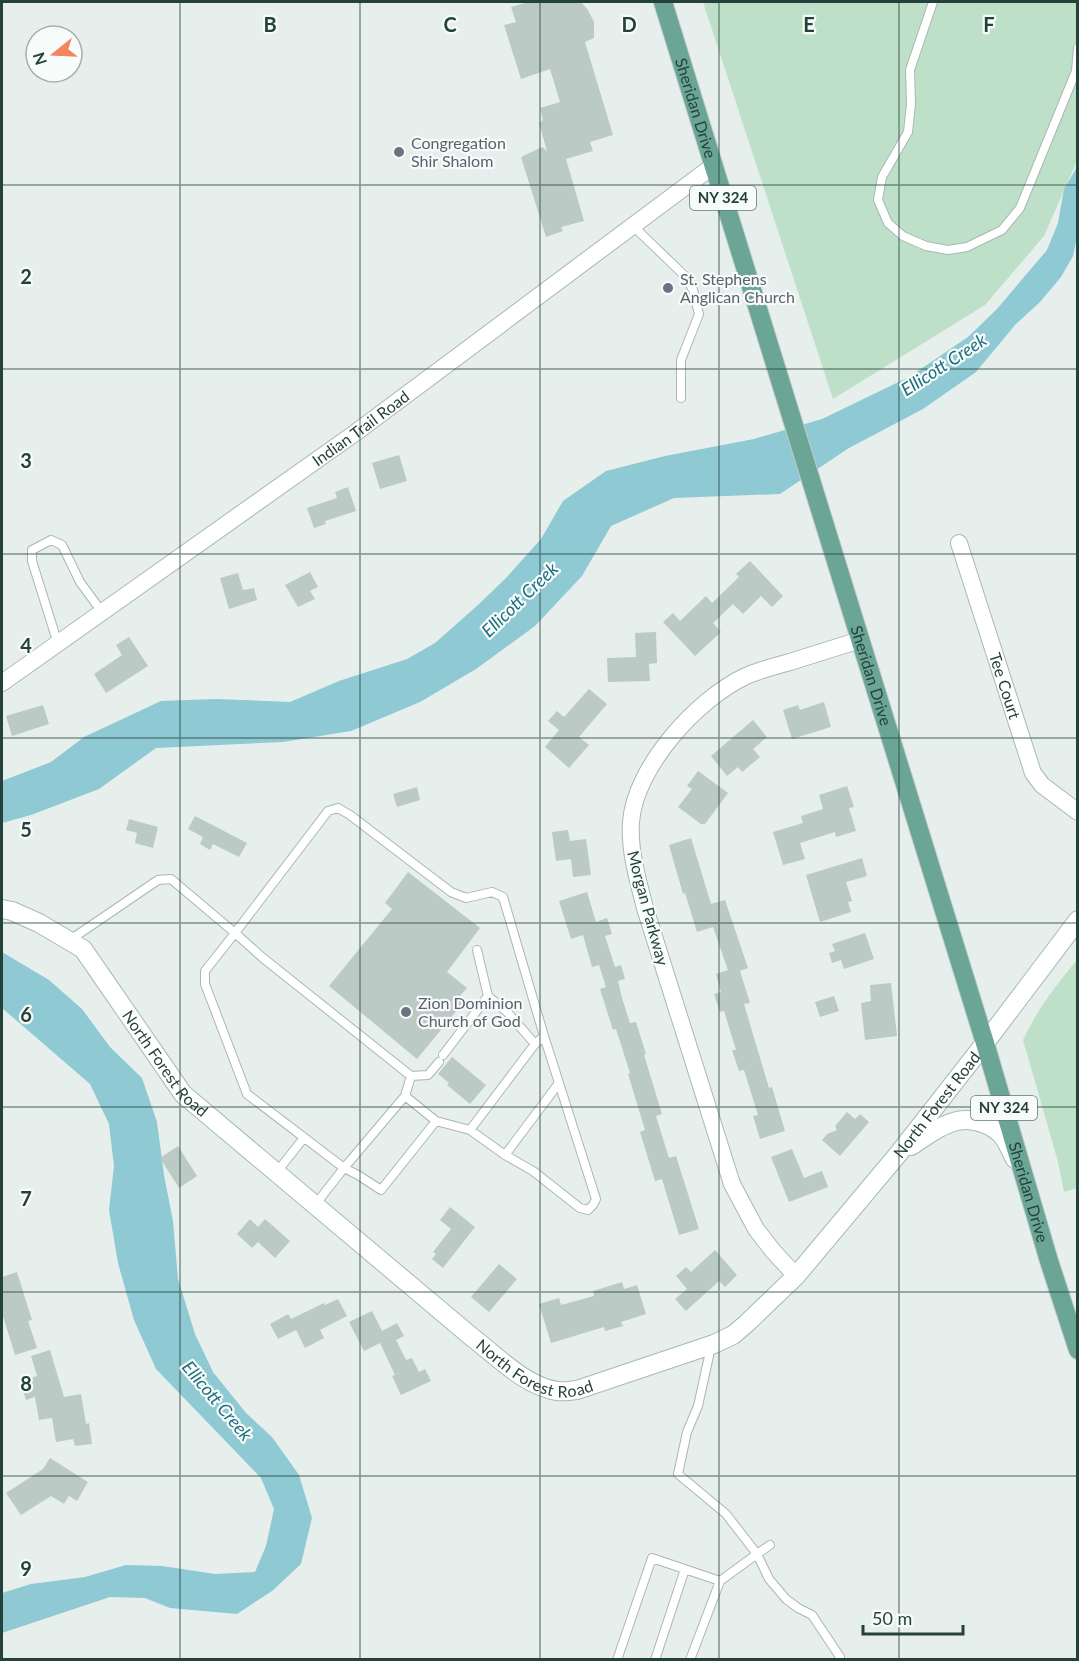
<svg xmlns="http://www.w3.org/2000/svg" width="1079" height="1661" viewBox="0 0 1079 1661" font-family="Lato,sans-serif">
<rect width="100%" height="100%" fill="#e6efeb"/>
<path fill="#bfe0c8" d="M703 2H1077V161L1044 236 985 305 833 399Z
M1077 960V1188L1064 1192 1058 1162 1023 1040C1037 1010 1056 985 1077 960Z"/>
<path fill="#8ec9d4" d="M1077 167V237L1073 256 1061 277 1040 302 1015 325 976 372 923 409 849 448 780 494 674 498 611 526 582 576 535 626 476 669 420 702 351 731 283 742 156 748 99 789 31 815 2 823V781L51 762 84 737 161 701 216 699 290 702 339 681 407 659 435 643 478 605 506 578 541 539 563 501 606 471 665 456 754 439 822 419 909 377 968 337 997 309 1047 250 1058 223 1064 189Z
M2 952 49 980 82 1009 110 1047 142 1078 157 1122 164 1175 173 1221 178 1279 195 1334 213 1372 246 1413 272 1437 299 1475 312 1518 301 1564 272 1591 237 1614 170 1608 145 1598 110 1597 2 1633V1593L31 1584 85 1577 126 1565 162 1566 215 1574 255 1572 266 1546 274 1509 261 1478 156 1369 134 1320 118 1263 109 1210 114 1166 109 1124 90 1084 2 1008Z"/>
<path fill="#bbcac4" d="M529 2H581L588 10 594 22V38L585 42 613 135 590 142 593 151 566 159 584 221 561 227 563 231 546 237 521 157 542 147 547 151 539 123 543 120 540 108 560 102 550 69 521 79 504 25 516 22 511 7Z
M399 455 407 481 380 489 372 463Z
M348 487 356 511 325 521 326 524 314 528 307 508 337 498 335 492Z
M750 561 783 596 772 607 761 596 743 614 733 604 713 623 721 632 695 656 663 622 673 613 680 621 706 596 712 603 739 577 736 574Z
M310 572 318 587 310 591 315 599 298 607 285 585Z
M238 573 243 590 254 588 257 600 229 609 220 578Z
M656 632 657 663 649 664 650 681 608 682 607 658 636 657 635 633Z
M129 637 148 666 106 693 94 674 122 655 116 645Z
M589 689 607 704 579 737 589 745 569 768 545 747 559 730 548 721 557 711 564 717Z
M824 702 831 727 792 739 783 710 798 705 800 710Z
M43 705 49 724 12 736 6 716Z
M753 720 767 737 753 749 760 757 742 772 738 767 727 776 711 756Z
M698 771 728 793 705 824H701L678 807 692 789 687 786Z
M847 786 854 807 849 808 856 831 836 837 835 832 800 843 805 859 783 865 773 832 803 823 801 816 823 809 819 795Z
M417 787 420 800 397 807 393 794Z
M195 816 247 843 239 857 213 844 210 850 200 844 203 837 188 829Z
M129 819 158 827 153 848 135 843 137 833 126 830Z
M568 830 570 841 586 839 591 875 573 877 571 859 556 861 552 832Z
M691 838 711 904 725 900 748 968 740 971 750 1003 744 1004 769 1088 772 1087 785 1131 760 1139 753 1116 758 1115 744 1070 739 1071 732 1050H736L724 1011 720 1012 714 994 721 992 716 974 728 970 713 927 697 932 685 893 683 894 669 845Z
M862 858 867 876 846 882 852 901 848 902 851 912 820 922 806 875Z
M408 872 480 928 447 972 467 988 458 998 463 1003 417 1059 329 986 392 909 385 903Z
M587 892 596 922 607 918 612 934 605 936 615 967 621 965 625 979 618 981 622 998 630 1023 636 1022 646 1054 644 1055 662 1114 656 1116 669 1158 676 1156 699 1229 679 1235 662 1179 655 1181 640 1132 645 1130 628 1074 630 1073 616 1029 613 1030 600 989 606 987 599 965 592 967 583 935 571 939 559 901Z
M865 933 874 959 844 969 841 960 832 963 829 953 835 951 832 944Z
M891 983 897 1036 865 1040 861 1003 871 1001 870 985Z
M834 996 839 1011 820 1017 815 1002Z
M452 1057 486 1085 470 1104 447 1085 449 1083 438 1074Z
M847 1112 855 1119 860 1114 869 1122 840 1156 822 1140 827 1134 837 1130 835 1126Z
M178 1146 197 1176 179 1188 160 1158Z
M792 1149 804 1178 822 1171 828 1187 789 1202 771 1157Z
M450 1207 475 1227 443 1268 432 1259 436 1254 433 1252 451 1229 440 1220Z
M250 1219 258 1227 265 1219 290 1241 275 1258 258 1242 252 1248 237 1234Z
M715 1250 737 1275 725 1287 719 1281 686 1311 675 1299 687 1289 676 1276 686 1267 691 1272Z
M499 1264 517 1279 489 1312 471 1297Z
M17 1272 32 1320 28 1321 37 1348 15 1355 2 1313V1277Z
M622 1282 624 1289 637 1285 646 1314 621 1322 623 1326 605 1331 604 1327 551 1343 539 1304 559 1298 561 1305 594 1296 593 1291Z
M338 1299 347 1316 320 1330 324 1338 305 1348 296 1330 278 1339 270 1324 288 1314 291 1319 324 1303 325 1305Z
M372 1311 382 1331 397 1323 404 1336 396 1340 406 1360 412 1358 419 1372 425 1369 431 1381 401 1395 392 1376 395 1375 380 1343 364 1351 349 1322Z
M50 1350 64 1397 81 1394 86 1424 89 1423 92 1444 75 1446 73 1439 56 1442 52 1418 39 1420 35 1397 26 1400 20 1381 37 1376 31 1356Z
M50 1458 88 1482 77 1501 69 1496 64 1504 51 1496 21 1515 6 1493 43 1469Z"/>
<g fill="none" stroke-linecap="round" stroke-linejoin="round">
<defs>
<path id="lane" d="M933 2 910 70 911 104 908 132 882 177 878 200 888 223 903 236 926 246 948 250 967 247 1002 230 1020 208 1076 71 1078 48
M633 226 685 276 693 290 699 314 681 360V398
M58 644 32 561V550L51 540 62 545 80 582 102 612
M70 940 158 880 171 879 235 933 328 811 338 808 350 815 451 892 466 898 492 892 503 897 544 1036 535 1044 470 1130 436 1121 381 1190 358 1175 344 1168 247 1094 205 984V971L235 933 263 958 411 1076 405 1096 436 1121
M477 950 488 996
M443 1055 488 996 508 1013 535 1044
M411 1076 428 1075 439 1062
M470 1130 505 1155 533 1171 580 1208 588 1210 593 1205 596 1199 544 1036
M505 1155 559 1083
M276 1173 303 1139
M315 1205 344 1168 405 1096
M710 1345 709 1356 698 1406 687 1432 678 1474 726 1514 757 1554 720 1581
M770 1545 757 1554 769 1579 786 1599 798 1608 812 1615 840 1657 839 1660
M617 1660 652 1558 720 1581 690 1660
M655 1660 685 1569"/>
<g id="street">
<path id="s1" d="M959 543 1033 773 1042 785 1078 812"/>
<path id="s2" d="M2 683 355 433 713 166"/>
<path d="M796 1276 773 1251 756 1229 732 1184 645 908C638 880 629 851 631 822 635 767 697 699 746 676 760 670 775 666 790 662 813 655 837 647 860 640"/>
</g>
<g id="secondary">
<path id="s3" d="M2 909 12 911 39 923 83 949 183 1094 473 1338C498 1357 525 1386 557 1391 563 1392 570 1391 577 1390L714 1344 733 1335 746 1324 796 1276 899 1153 985 1043 1078 920"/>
<path d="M911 1146C925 1137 940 1125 957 1121 973 1117 994 1125 1004 1138 1008 1144 1011 1152 1015 1159"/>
</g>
<g id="primary">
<path id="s4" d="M663 2 985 1043 1049 1261 1078 1350"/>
</g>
</defs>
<use href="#lane" stroke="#a8b8b2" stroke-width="10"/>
<use href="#street" stroke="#a8b8b2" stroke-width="18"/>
<use href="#secondary" stroke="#a4bbb3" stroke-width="20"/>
<use href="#primary" stroke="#c2cac8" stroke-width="20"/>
<use href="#lane" stroke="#fff" stroke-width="8"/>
<use href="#street" stroke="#fff" stroke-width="16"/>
<use href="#secondary" stroke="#fff" stroke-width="18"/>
<use href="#primary" stroke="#6aa596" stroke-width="18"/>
</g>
<path fill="none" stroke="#24423a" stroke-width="1.5" stroke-opacity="0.55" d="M180 2V1660M360 2V1660M540 2V1660M719 2V1660M899 2V1660M2 185H1078M2 369H1078M2 554H1078M2 738H1078M2 923H1078M2 1107H1078M2 1292H1078M2 1476H1078"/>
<g fill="#6b7280" stroke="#f7fbf9" stroke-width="2">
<circle cx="399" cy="152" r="6"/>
<circle cx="668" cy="288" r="6"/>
<circle cx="406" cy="1012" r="6"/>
</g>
<g text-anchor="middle" stroke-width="4.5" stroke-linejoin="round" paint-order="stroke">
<g fill="#f7fbf9" stroke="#637a73" stroke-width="1.5">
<rect x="690" y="186" width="66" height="24" rx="4.5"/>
<rect x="971" y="1096" width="66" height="24" rx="4.5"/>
</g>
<g font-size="15" font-weight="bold" fill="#24423a">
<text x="723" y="203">NY 324</text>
<text x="1004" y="1113">NY 324</text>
</g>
<g font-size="16" fill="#24423a" stroke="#f7fbf9">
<text dy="6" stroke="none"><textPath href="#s4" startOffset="111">Sheridan Drive</textPath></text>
<text dy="6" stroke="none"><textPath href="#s2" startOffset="440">Indian Trail Road</textPath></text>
<text dy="6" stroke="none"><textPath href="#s4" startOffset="705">Sheridan Drive</textPath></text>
<text dy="6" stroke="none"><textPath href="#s1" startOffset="150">Tee Court</textPath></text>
<text transform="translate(648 908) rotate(75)" y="6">Morgan Parkway</text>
<text dy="6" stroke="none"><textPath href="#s3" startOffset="232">North Forest Road</textPath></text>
<text dy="6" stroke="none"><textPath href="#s3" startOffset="1240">North Forest Road</textPath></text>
<text dy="6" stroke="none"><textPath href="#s4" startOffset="1245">Sheridan Drive</textPath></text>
<text dy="6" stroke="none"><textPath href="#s3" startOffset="718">North Forest Road</textPath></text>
</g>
<g font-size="16" fill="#5b616d" stroke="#f7fbf9" text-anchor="start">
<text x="411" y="149">Congregation<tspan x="411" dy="18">Shir Shalom</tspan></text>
<text x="680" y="285">St. Stephens<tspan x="680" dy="18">Anglican Church</tspan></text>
<text x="418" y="1009">Zion Dominion<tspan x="418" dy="18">Church of God</tspan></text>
</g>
<g font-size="18" font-style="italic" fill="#1c6f80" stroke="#f7fbf9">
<text transform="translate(944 365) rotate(-33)" y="6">Ellicott Creek</text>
<text transform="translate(520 600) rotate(-44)" y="6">Ellicott Creek</text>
<text transform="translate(217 1401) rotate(50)" y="6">Ellicott Creek</text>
</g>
</g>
<g font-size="20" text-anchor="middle" font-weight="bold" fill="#24423a" stroke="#f7fbf9" stroke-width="4.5" stroke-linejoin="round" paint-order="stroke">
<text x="270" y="32">B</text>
<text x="450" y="32">C</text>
<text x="629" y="32">D</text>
<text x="809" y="32">E</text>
<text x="989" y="32">F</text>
<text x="26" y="284">2</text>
<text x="26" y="468">3</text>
<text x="26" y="653">4</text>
<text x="26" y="837">5</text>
<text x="26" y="1022">6</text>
<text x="26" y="1206">7</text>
<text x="26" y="1391">8</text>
<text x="26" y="1576">9</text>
</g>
<rect width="1079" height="1661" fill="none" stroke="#24423a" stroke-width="6"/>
<g transform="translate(54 54) rotate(252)"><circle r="28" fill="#f7fbf9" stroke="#a3b1ad" stroke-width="1.5"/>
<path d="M0-4.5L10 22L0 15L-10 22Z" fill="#f4845f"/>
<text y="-9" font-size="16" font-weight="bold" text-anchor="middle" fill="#24423a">N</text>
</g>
<path d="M863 1625v9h100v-9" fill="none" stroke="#24423a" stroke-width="3"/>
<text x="872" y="1625" font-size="18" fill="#24423a" stroke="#f7fbf9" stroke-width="4.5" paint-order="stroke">50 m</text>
</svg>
